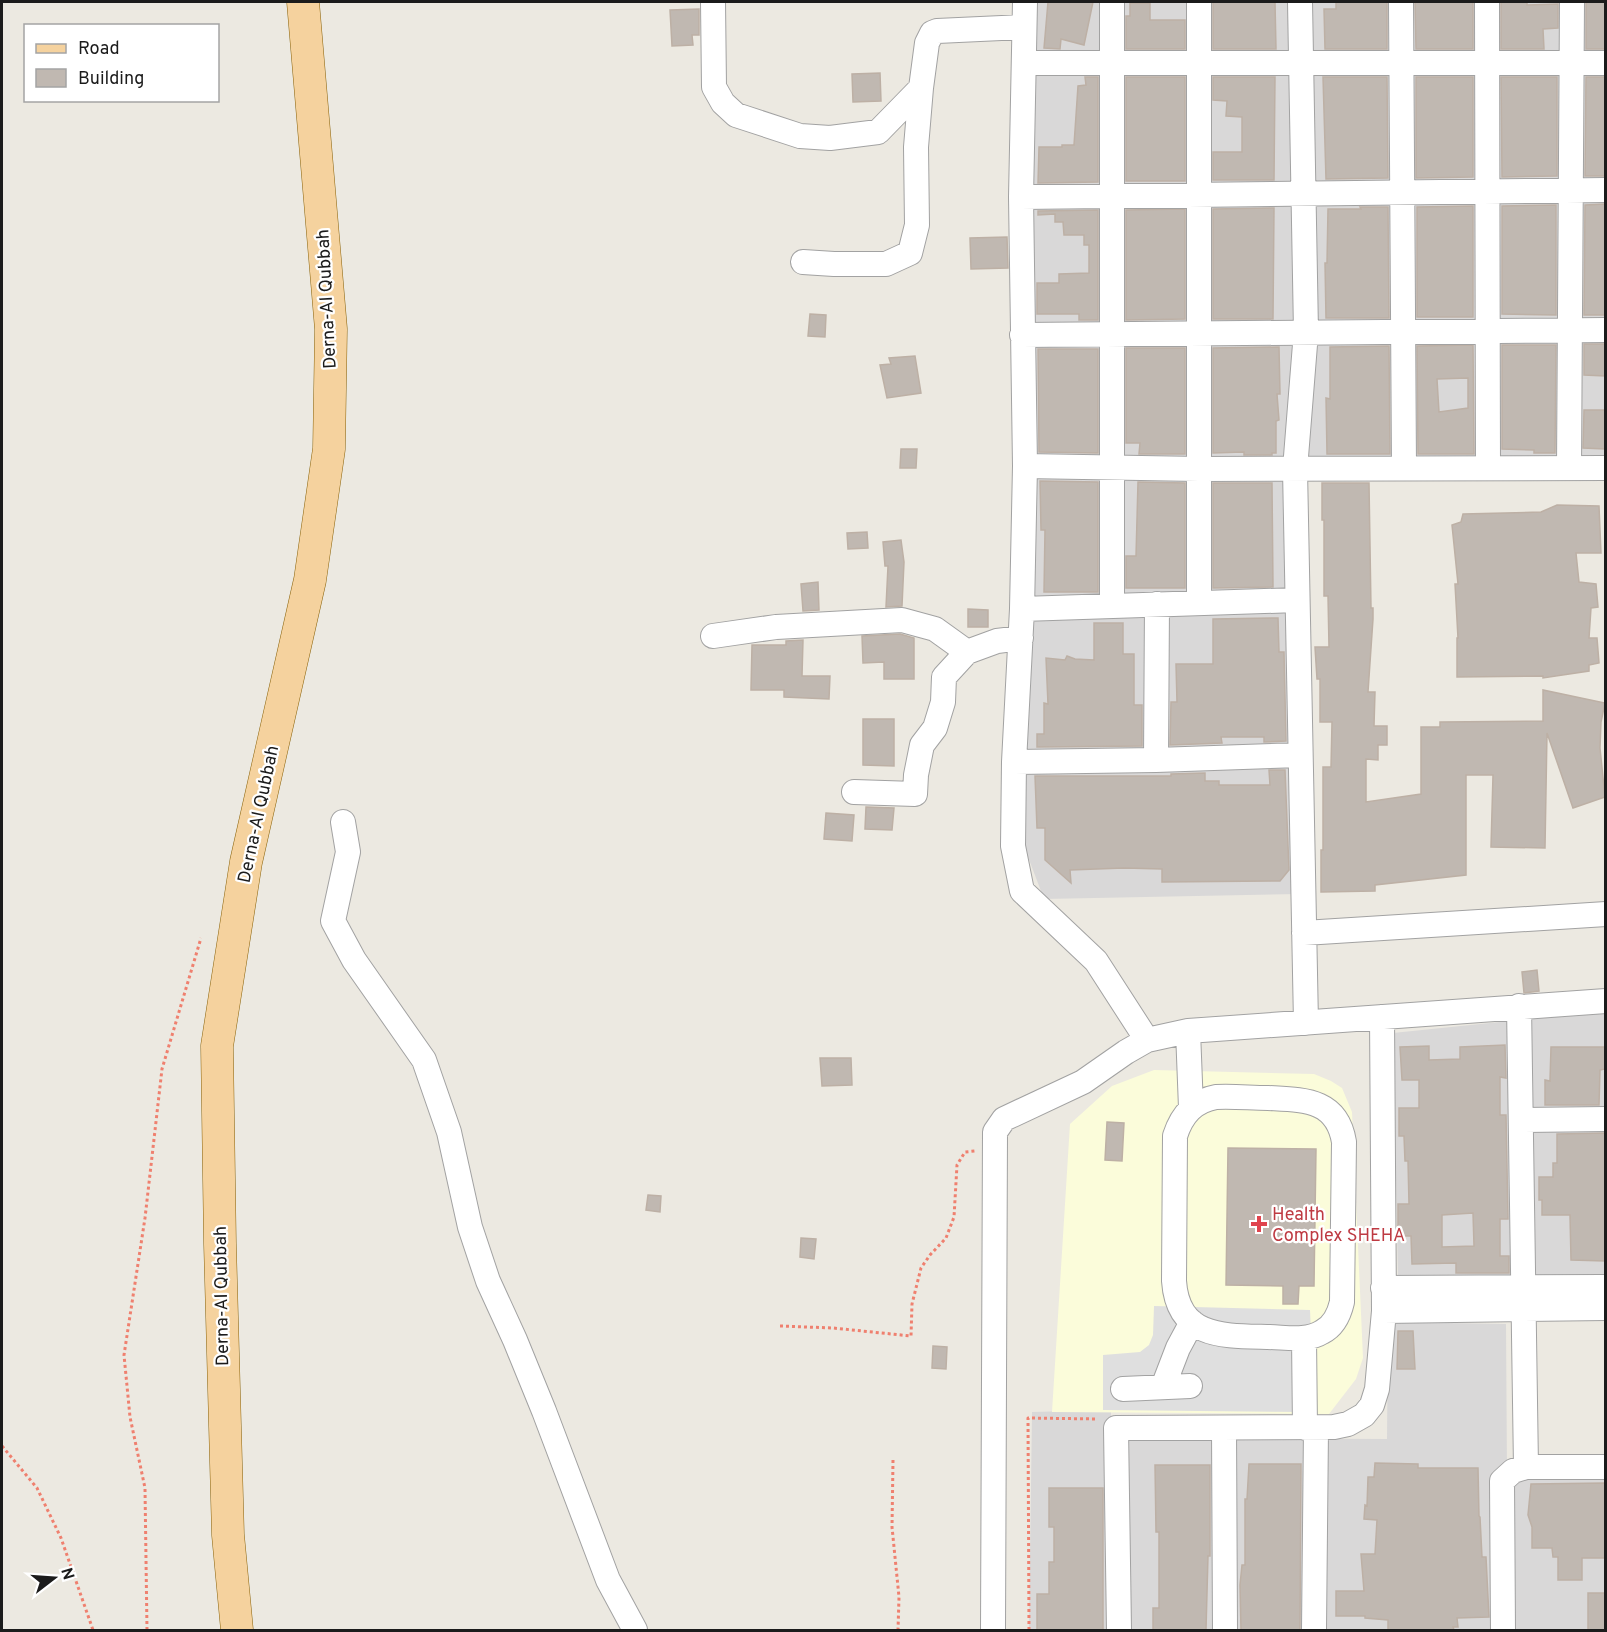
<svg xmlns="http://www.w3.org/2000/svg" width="1607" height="1632" viewBox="0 0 1607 1632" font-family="Overpass,sans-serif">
<rect width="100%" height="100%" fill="#ece9e1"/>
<path fill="#d9d8d8" d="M1034 2H1605V460L1284 462 1300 894 1044 899 1022 841Z
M1605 1011V1281L1398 1277 1393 1033Z
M1388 1322 1506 1324 1507 1475H1605V1630H1128L1129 1438 1387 1439Z
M1111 1410 1110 1630H1029L1032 1412Z"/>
<path fill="#fbfcda" d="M1154 1070 1314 1074 1331 1081 1342 1088 1352 1112 1363 1358 1356 1379 1329 1414 1052 1412 1070 1124 1112 1086Z"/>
<path fill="#dfdfdf" d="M1154 1306 1310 1310 1314 1403 1306 1412 1103 1410V1355L1140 1352 1149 1345 1153 1335Z"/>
<path fill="#c0b8b1" stroke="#bdb0a5" stroke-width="1.5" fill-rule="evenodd" d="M1048 2H1093L1084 45 1061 39 1060 49 1044 48Z
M1213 2H1275L1276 49H1213Z
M1336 2H1387V49H1325L1324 9H1336Z
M1415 2H1473V49H1416Z
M1501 2H1527V5L1558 4V28L1543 29 1544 49H1501Z
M1586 2H1605V49H1586Z
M1130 3H1150V20H1185V49H1126V16H1130Z
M699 9V35H692L693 45 672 46 670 10Z
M880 73 881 101 853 102 852 74Z
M1085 77H1098V182L1038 183 1039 147H1062V145H1074L1078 86 1086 85Z
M1126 77H1185V181H1126Z
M1213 77H1275L1274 180H1213V152H1242V117L1226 116 1227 101 1213 100Z
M1323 77H1387L1388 178 1326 179Z
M1416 77H1473V177L1416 178Z
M1501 77H1557V176L1502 177Z
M1586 77H1605V176H1585Z
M1605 204V315H1584L1585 205Z
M1556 205V315L1502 314V206Z
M1473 206V317H1417V207Z
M1360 207H1388L1389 318H1326L1325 263H1327L1328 209H1361Z
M1274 208 1273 319H1213V209Z
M1185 209V319L1126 320V210Z
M1098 210V320H1079V314H1037V283H1059V274L1089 273V245H1084V235H1064L1063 222H1055V214L1038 215V211Z
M1007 237 1008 268 971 269 970 238Z
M810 314 826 315 825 337 808 336Z
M1584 344H1605V376L1584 375Z
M1473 345 1474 454H1418L1417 346ZM1468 378V408L1439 412 1437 379Z
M1502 345H1556L1555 453H1534V450L1502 449Z
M1389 346 1390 454H1327L1326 398 1330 399V347Z
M1279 347 1280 394H1277L1279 420 1276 421V453H1272V455H1244V452L1213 453V348Z
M1126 348H1185V454H1139L1140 443H1126Z
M1038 349H1098V453L1039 452Z
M915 356 921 393 887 398 880 365 891 364 889 358Z
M1584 410H1605V449L1583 448Z
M901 449H917L916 468H900Z
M1040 481 1098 482V592H1044L1045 530H1041Z
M1138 482 1185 483V588H1126V556H1136Z
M1213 483H1272L1273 587 1213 588Z
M1322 483H1369L1371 608H1373V619L1368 692H1375L1374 726H1387V745H1378V760L1366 759V802L1421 794V727H1440V722L1543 721V690L1605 703 1601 722 1600 748 1605 797 1573 808 1547 733 1545 848 1491 847 1493 775H1466V875L1375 885V891L1321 892V850H1323V767H1331L1332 722H1320V679H1317L1315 647H1329L1328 596H1324V520H1322Z
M1557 505 1599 506 1601 553H1576L1579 582 1596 584 1598 607 1591 608 1589 638H1597L1599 663 1589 665V671L1543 678V676L1457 677V638H1458L1455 584H1458L1452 525 1461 522 1463 514 1541 512Z
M867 532 868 548 848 549 847 533Z
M901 540 904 562 902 606 886 607 888 566H885L883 542Z
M818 582 819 610 803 611 801 584Z
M968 609 988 610V627H968Z
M1278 618 1279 652H1284L1286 741 1264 742V737H1221L1222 743 1170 745 1171 702H1177L1176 664H1213V619Z
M1094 623H1123V654H1134V705H1142V746L1037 747V734H1044V703L1048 704 1046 658 1065 660 1067 656 1075 659 1094 660Z
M900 634 914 638V679H884V662L863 663 862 636Z
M803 640 802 676H830L829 699 784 697V690H751L752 645H786V641Z
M863 719H894V766L863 765Z
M1269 770H1285L1289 870 1280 881 1162 882V869L1124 868 1070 870 1071 883 1045 860V828H1037L1035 776H1171V774L1205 773V781H1219V785H1270Z
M866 807 894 808 892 830 865 829Z
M826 813 854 815 852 841 824 839Z
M1537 970 1539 991 1524 993 1522 972Z
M1505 1045 1506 1078 1500 1077V1115H1506L1508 1219H1500V1256H1509V1273H1456V1263L1412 1264 1411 1236H1398V1204H1409L1408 1161H1405L1404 1136H1399V1108H1419V1080H1402L1400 1047 1429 1046V1060L1460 1059V1047ZM1473 1213 1474 1246 1442 1247V1215Z
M1551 1047H1605V1069L1600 1070 1599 1105H1545V1080L1550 1081Z
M820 1058H851L852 1085 822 1086Z
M1107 1122 1124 1123 1122 1161 1105 1160Z
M1605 1133V1261L1571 1260 1570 1215H1542V1200H1539V1177H1553V1163H1557V1134Z
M1228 1148 1316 1149 1314 1286H1299L1298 1304H1283V1286L1226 1285Z
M648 1195 661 1196 660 1212 646 1210Z
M801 1238 816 1239 814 1259 800 1257Z
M1398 1331H1413L1415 1369H1397Z
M933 1346 947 1347 946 1369 932 1368Z
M1375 1463 1418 1464V1468H1478L1479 1516 1480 1517 1482 1557H1486L1489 1617 1457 1618 1458 1627H1453L1454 1630H1388V1620L1365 1618V1616H1336V1591H1364L1361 1554H1375L1377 1520 1364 1519 1365 1505 1367 1506 1368 1477H1374Z
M1249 1464H1301L1300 1630H1241L1240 1585 1242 1565H1245V1499H1247Z
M1155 1465H1210V1556H1208L1206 1630H1153V1608H1159V1532H1156Z
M1605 1483V1558H1582V1580H1558V1557H1553L1552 1548H1532V1527L1528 1515 1531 1484Z
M1049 1488H1103V1630H1037V1594H1049V1562H1054V1527H1049Z
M1588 1593H1605V1630H1588Z"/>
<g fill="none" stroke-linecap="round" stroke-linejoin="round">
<defs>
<path id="minor" d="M713 2 714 87 723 103 736 115 800 136 830 138 878 132 921 88 927 43 932 33 937 31 1024 27
M1025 2 1021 197 1025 466 1022 609 1014 762 1013 846 1022 891 1096 961 1147 1040
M1300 2 1306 332 1295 469 1306 1023
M1401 2 1404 468
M1487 2 1488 468
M1024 63H1606
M1021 197 1606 190
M803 262 834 264H886L910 253 917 225 916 147 921 88
M1022 335 1606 330
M1025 466 1199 469 1606 468
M1569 468 1572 2
M1199 603V2
M1112 606V2
M1022 609 1297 600
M713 636 776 627 902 620 935 629 967 652
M1156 760 1157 604
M1014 762 1156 760 1300 755
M854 792 915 794 916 775 922 745 935 728 943 702 944 677 967 652 997 641 1021 638
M343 822 348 852 333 921 354 960 424 1060 449 1132 470 1227 488 1281 515 1340 544 1411 608 1580 635 1630
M1304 933 1606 914
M1519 1006 1526 1467
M1188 1031 1191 1108
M1216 1097C1234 1096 1251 1098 1268 1098 1304 1100 1337 1099 1344 1142L1342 1302C1339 1315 1334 1326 1322 1332 1306 1342 1285 1337 1267 1337 1223 1336 1178 1338 1174 1281L1175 1136C1182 1114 1194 1101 1216 1097Z
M1521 1120 1606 1119
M1383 1288 1606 1287
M1384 1311 1606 1308
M1304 1338 1305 1428
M1163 1387 1178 1348 1192 1322
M1123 1389 1190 1386
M1224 1428 1225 1630
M993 1630 995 1132 1004 1119 1083 1082 1126 1052 1147 1040 1188 1031 1606 1001
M1119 1630 1116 1428 1334 1427 1348 1424 1364 1415 1372 1405 1377 1389 1384 1311 1382 1017
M1314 1630 1316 1428
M1503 1630 1502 1481 1513 1471 1526 1467H1606"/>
<path id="major" d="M237 1630 228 1535 220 1244 217 1046 246 862 310 580 329 449 331 329 303 2"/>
</defs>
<use href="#minor" stroke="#a2a2a2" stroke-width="26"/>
<use href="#major" stroke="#89620a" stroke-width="33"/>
<path stroke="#ef806f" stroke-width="3" stroke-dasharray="3 3" stroke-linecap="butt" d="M780 1326 833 1328 911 1336 912 1304 921 1268 930 1255 946 1238 954 1217 957 1165 965 1152 975 1151
M2 1446 37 1488 61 1538 93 1630
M893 1460 892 1527 899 1597 898 1630
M147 1630 145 1488 130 1417 124 1355 145 1218 162 1069 201 938
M1029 1630 1028 1418 1098 1419"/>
<use href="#minor" stroke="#fff" stroke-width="24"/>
<use href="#major" stroke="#f5d29e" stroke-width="32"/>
</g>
<path fill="#e0444e" stroke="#fff" stroke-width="2" d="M1256 1215h6v6h6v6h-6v6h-6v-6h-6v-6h6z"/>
<g text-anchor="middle" stroke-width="4.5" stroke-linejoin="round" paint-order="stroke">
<g font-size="18" fill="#1b1b1b" stroke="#fff">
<text transform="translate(326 299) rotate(-93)" y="6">Derna-Al Qubbah</text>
<text transform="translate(258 814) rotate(-78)" y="6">Derna-Al Qubbah</text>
<text transform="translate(221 1296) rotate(-91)" y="6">Derna-Al Qubbah</text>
</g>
<g font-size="18" fill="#be3a42" stroke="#fff" text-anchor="start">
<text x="1272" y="1220">Health<tspan x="1272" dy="21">Complex SHEHA</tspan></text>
</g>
</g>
<rect width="1607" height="1632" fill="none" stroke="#1b1b1b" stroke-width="6"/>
<rect x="24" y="24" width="195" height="78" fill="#ffffff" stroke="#a4a4a4" stroke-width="1.5"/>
<rect x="36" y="44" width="30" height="9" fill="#f5d29e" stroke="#a4a4a4" stroke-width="1.5"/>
<text x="78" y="54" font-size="18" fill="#1b1b1b">Road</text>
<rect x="36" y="69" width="30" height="18" fill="#c0b8b1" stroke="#a4a4a4" stroke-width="1.5"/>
<text x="78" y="84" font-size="18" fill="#1b1b1b">Building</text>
<g transform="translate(54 1578) rotate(73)" stroke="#ffffff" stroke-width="4.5" paint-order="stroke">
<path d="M0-4.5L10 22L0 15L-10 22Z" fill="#1b1b1b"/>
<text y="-9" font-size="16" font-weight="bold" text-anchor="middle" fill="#1b1b1b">N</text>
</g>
</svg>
